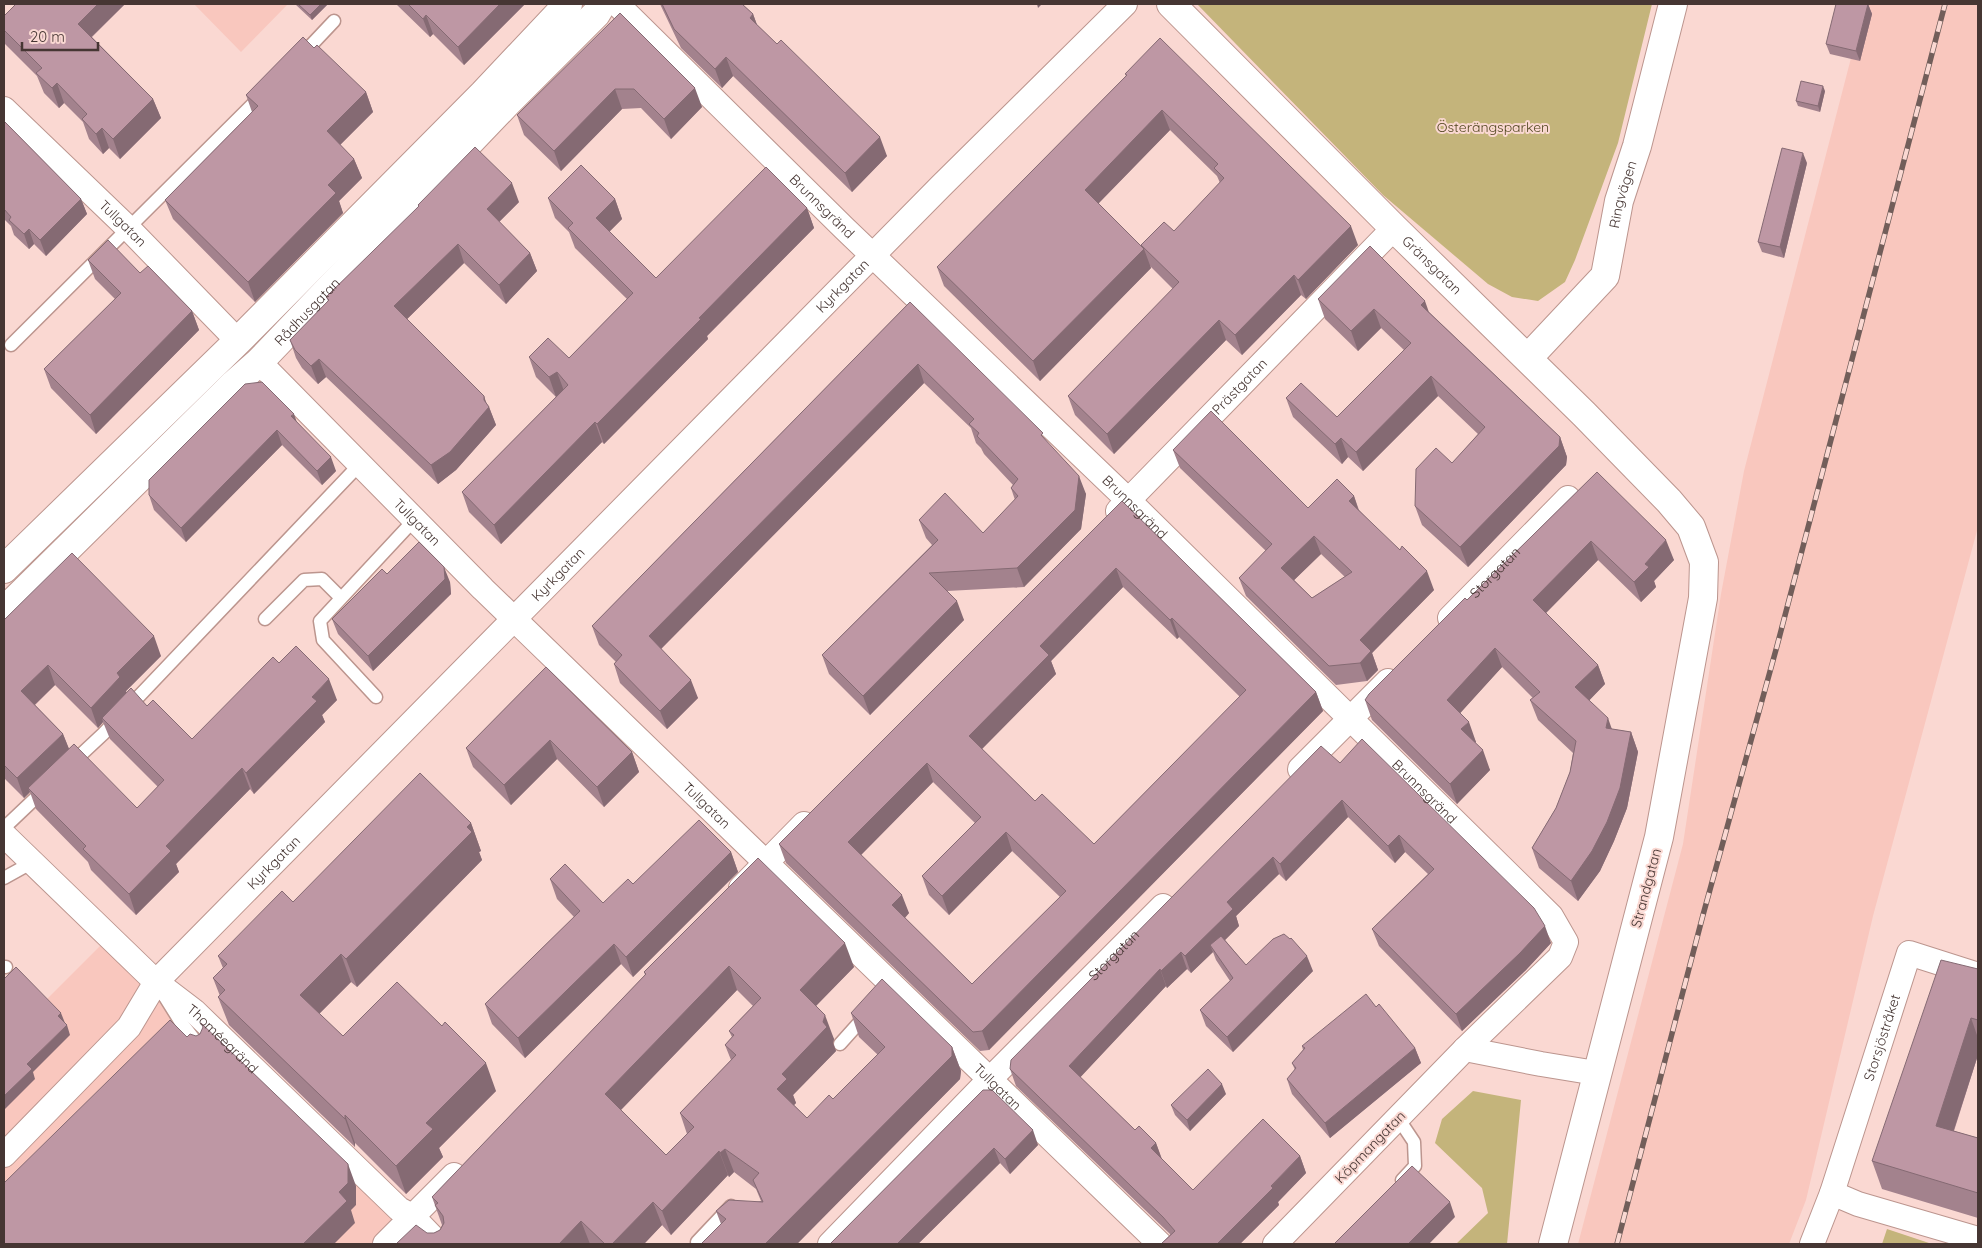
<svg xmlns="http://www.w3.org/2000/svg" width="1982" height="1248" viewBox="0 0 1982 1248" font-family="Quicksand,sans-serif">
<rect width="100%" height="100%" fill="#fad8d2"/>
<path fill="#f9c7be" d="M194 4H288L241 52Z
M1865 4H1978V527L1873 916 1806 1200 1789 1244H1578L1683 844 1721 594 1744 471Z
M116 930 431 1244H4V1042Z"/>
<path fill="#c4b47b" d="M1197 4H1652L1618 143 1575 260 1565 282 1538 301 1512 297 1488 284 1383 195Z
M1473 1091 1521 1100 1507 1244H1456L1488 1213 1482 1188 1435 1143 1442 1119Z
M1887 1229 1932 1244H1882Z"/>
<g fill="none" stroke-linecap="round" stroke-linejoin="round">
<defs>
<path id="lane" d="M300 57 334 21
M11 345 261 96
M265 619 304 580 322 579 341 598
M376 697 323 640 320 621 415 519
M71 764 103 734 361 463
M4 828 44 790
M4 878 31 863
M4 967H6
M165 997 180 1021 201 1048
M840 1044 866 1015
M1398 1118 1414 1142 1415 1166 1402 1180
M699 1244 697 1242 731 1206"/>
<g id="street">
<path id="s1" d="M617 4 844 228 1129 501 1551 916 1566 942 1560 957 1465 1049 1275 1244"/>
<path id="s2" d="M4 109 129 229 238 341"/>
<path id="s3" d="M259 362 483 589 1160 1244"/>
<path id="s4" d="M1118 511 1394 228"/>
<path id="s5" d="M1450 618 1568 498"/>
<path d="M1300 769 1388 681"/>
<path id="s6" d="M4 835 156 982 194 1011 399 1209 412 1216 439 1244"/>
<path d="M741 888 804 824"/>
<path d="M1465 1049 1541 1064 1596 1073"/>
<path id="s7" d="M4 1155 129 1027 156 982 941 186 1125 4"/>
<path d="M1832 1193 1858 1204 1978 1239"/>
<path d="M385 1244 454 1175"/>
<path id="s8" d="M830 1244 989 1080 1163 906"/>
<path id="s9" d="M1812 1244 1832 1193 1909 953 1978 975"/>
</g>
<g id="secondary">
<path id="s10" d="M1171 4 1394 228 1584 414 1669 501 1691 527 1704 562 1703 598 1659 837 1553 1244"/>
<path id="s11" d="M1528 358 1605 276 1619 201 1637 146 1673 4"/>
<path d="M4 569 238 341 483 94 568 4"/>
<path id="s12" d="M4 611 233 385 259 362 507 103 596 14 602 4"/>
</g>
</defs>
<use href="#lane" stroke="#bc958e" stroke-width="15"/>
<use href="#street" stroke="#bc958e" stroke-width="26"/>
<use href="#secondary" stroke="#bc958e" stroke-width="30"/>
<use href="#lane" stroke="#fff" stroke-width="12"/>
<use href="#street" stroke="#fff" stroke-width="24"/>
<use href="#secondary" stroke="#fff" stroke-width="28"/>
<defs>
<path id="rail" d="M1617 1244 1703 915 1777 646 1945 4"/>
</defs>
<use href="#rail" stroke="#725e5a" stroke-width="5.5"/>
<use href="#rail" stroke="#fad8d2" stroke-width="4" stroke-dasharray="11" stroke-linecap="butt"/>
</g>
<path fill="#a3828d" fill-rule="evenodd" d="M125 4 92 37 153 99 161 118 120 159 109 148 103 154 89 139 83 122 64 103 59 108 44 93 37 76 4 43V16Z
M295 4H328L312 20Z
M396 4H525L464 65 433 34 430 37Z
M660 4H742L753 14 757 25 887 156 852 192 733 76 722 88 681 48Z
M1868 4 1872 14 1860 61 1830 54 1826 44Z
M620 13 702 107 671 139 641 108 622 109 561 171 524 135 517 115Z
M314 48 366 92 373 112 340 145 354 159 362 178 339 201 343 213 255 302 173 219 165 200 252 112 246 95Z
M1125 74 1358 245 1306 299 1301 295 1242 355 1226 340 1114 454 1075 415 1068 396 1173 289 1150 266 1151 268 1040 381 944 286 937 267 1126 76ZM1170 130 1217 176 1220 183 1174 231 1141 245 1142 247 1098 204Z
M1825 91 1820 112 1798 106 1796 101Z
M4 121 81 199 87 214 46 256 34 244 29 249 14 235 11 226 4 219Z
M1807 163 1784 258 1762 252 1758 242Z
M548 198 615 199 622 219 609 232 656 278 807 208 814 228 707 336 708 339 604 444 602 442 501 544 469 512 462 492 556 397 536 377 529 357 569 358 627 299 575 248 569 232 555 218Z
M519 202 499 222 530 253 537 271 506 304 464 263 407 319 484 396 486 403 489 407 496 425 456 470 438 484 326 377 318 384 302 368 296 358 290 340 328 301 326 297 419 207 418 205Z
M88 260 192 311 199 330 96 434 51 388 44 369 115 299 95 279Z
M1318 299 1429 312 1560 437 1567 457 1566 465 1468 567 1422 525 1415 506 1478 434 1438 396 1363 471 1348 457 1342 464 1293 417 1286 398 1337 417 1404 350 1381 328 1358 351 1325 319Z
M910 302 1045 439 1086 494 1081 529 1024 587 947 591 964 620 870 715 829 674 822 655 932 545 926 538 919 520 983 533 1015 500 1011 488 1013 485 984 454 981 448 976 443 971 428 924 383 661 649 698 698 667 729 620 683 614 664 616 662 599 645 592 626Z
M297 422 336 471 322 485 282 445 186 542 154 510 149 495V480Z
M1173 450 1308 508 1354 496 1359 510 1434 590 1372 653 1378 670 1367 681 1336 685 1246 596 1239 578 1266 551 1180 468ZM1321 554 1345 577 1312 598 1294 580Z
M1597 472 1674 560 1654 581 1656 587 1641 602 1598 560 1546 613 1598 665 1605 684 1589 700 1612 729 1631 732 1638 752 1627 808 1614 841 1600 871 1578 901 1539 868 1532 848 1556 808 1570 772 1573 753 1538 720 1530 700 1533 698 1502 667 1460 713 1476 742 1475 743 1490 770 1457 804 1372 720 1365 700Z
M1122 501 1316 692 1323 711 989 1050 980 1051 786 863 779 844ZM1123 587 1177 639 1179 637 1240 697 1094 844 1035 801 982 749 1056 674 1051 661ZM933 782 975 823 922 876 929 895 949 915 1012 851 1060 897 972 984 905 918 909 913 861 855Z
M387 574 450 582 451 594 373 671 338 634 332 619Z
M4 620 161 656 126 691V693L192 739 279 663 337 700 322 715 325 722 254 794 250 789 176 864 179 872 136 915 91 870 88 862 36 809 30 792 24 798 4 778ZM55 685 98 728 103 722 110 739 158 787 137 808 69 749 63 734 35 705Z
M546 667 632 752 639 772 604 807 557 759 511 805 473 767 466 748Z
M1340 763 1551 943 1526 970 1462 1031 1379 946 1372 929 1428 874 1405 852 1395 863 1348 817 1286 881 1279 874 1236 916 1239 926 1225 940 1246 965 1313 971 1233 1052 1206 1026 1200 1010 1230 981 1216 960 1213 952 1191 973 1187 969 1167 988 1166 986 1080 1077 1135 1130 1156 1143 1162 1159 1193 1190 1300 1156 1306 1173 1278 1202 1279 1205 1240 1244H1161L1170 1235V1234L1016 1086 1010 1069Z
M471 823 481 851 479 852 482 860 357 987 351 982 319 1014 343 1036 496 1091 439 1148 443 1157 406 1194 355 1143V1147L229 1025 218 997 220 996 213 978 223 968 218 956 293 902Z
M731 852 738 872 633 977 621 964 525 1058 492 1024 485 1004 574 917 557 899 550 879 603 903 633 884Z
M758 858 854 967 816 1006 834 1039 833 1043 836 1051 793 1095 796 1103 794 1105 807 1118 833 1099 878 1055 859 1037 851 1013 952 1047 961 1071 960 1079 797 1244 721 1224 716 1211 761 1201 756 1189 734 1172 729 1177 728 1175 671 1235 662 1225 644 1244H396L427 1233H434L440 1230 442 1225 432 1197 645 975 644 972ZM737 990 753 1006 729 1031 732 1037 725 1045 731 1060 680 1113 687 1134 666 1155 621 1110Z
M1978 969V1055L1954 1131 1978 1138V1218L1882 1189 1872 1161Z
M1302 1046 1415 1048 1421 1063 1330 1138 1292 1094 1287 1079 1295 1070 1292 1063 1303 1050Z
M983 1090 1038 1145 1010 1174 1000 1163 918 1244H830Z
M1226 1094 1190 1131 1175 1115 1171 1105Z"/>
<path fill="#856a73" d="M98 4H125L85 43 78 24Z
M321 4H328L312 20 310 15Z
M500 4H525L464 65 458 47Z
M1037 4H1042L1038 8Z
M1868 4 1872 14 1860 61 1856 51Z
M753 14 760 33 750 18Z
M426 15 433 34 430 37 423 19Z
M726 57 733 76 722 88 715 69Z
M57 83 64 103 59 108 52 88Z
M1823 86 1825 91 1820 112 1818 106Z
M695 88 702 107 671 139 664 119Z
M615 89 622 109 561 171 554 151Z
M366 92 373 112 334 151 327 131Z
M153 99 161 118 120 159 113 139Z
M1162 110 1170 130 1092 210 1085 190Z
M102 128 109 148 103 154 96 134Z
M880 137 887 156 852 192 845 173Z
M1803 153 1807 163 1784 258 1780 247Z
M354 159 362 178 339 201 343 213 255 302 248 282 328 185Z
M512 183 519 202 493 228 487 209Z
M81 199 87 214 46 256 40 240Z
M615 199 622 219 603 238 596 218Z
M807 208 814 228 707 336 708 339 604 444 597 424 699 318Z
M1351 226 1358 245 1306 299 1298 280Z
M29 229 34 244 29 249 24 234Z
M458 244 464 263 401 325 394 306Z
M1144 249 1151 268 1040 381 1033 361Z
M530 253 537 271 506 304 499 285Z
M1294 275 1301 295 1242 355 1235 335Z
M1425 301 1432 321 1421 305Z
M1374 309 1381 328 1358 351 1351 331Z
M192 311 199 330 96 434 90 415Z
M1219 320 1226 340 1114 454 1107 434Z
M319 359 326 377 318 384 311 366Z
M918 364 924 383 655 655 649 636Z
M557 372 564 391 556 397 549 377Z
M1431 376 1438 396 1363 471 1356 452Z
M484 396 488 408 489 407 496 425 456 470 438 484 431 465 484 400Z
M294 414 299 428 291 416Z
M595 422 602 442 501 544 494 525Z
M277 430 282 445 186 542 181 528Z
M1560 437 1567 457 1566 465 1468 567 1460 547Z
M1341 438 1348 457 1342 464 1335 444Z
M331 457 336 471 322 485 317 471Z
M1079 476 1086 494 1081 529 1024 587 1017 568Z
M1354 496 1360 515 1349 501Z
M1314 536 1321 554 1288 586 1281 568Z
M1666 540 1674 560 1654 581 1656 587 1641 602 1634 582 1645 564Z
M1591 541 1598 560 1540 619 1533 600Z
M444 567 450 582 451 594 373 671 368 656Z
M1116 568 1123 587 1051 661 1056 674 976 755 969 736 1040 646Z
M1427 571 1434 590 1372 653 1378 670 1367 681 1360 663V640Z
M957 601 964 620 870 715 863 696Z
M1172 618 1179 637 1177 639 1170 620Z
M154 636 161 656 126 691 128 696 102 718 103 722 98 728 91 708 117 673Z
M1495 648 1502 667 1454 720 1447 700Z
M48 665 55 685 28 711 21 691Z
M1598 665 1605 684 1583 707 1575 687Z
M329 679 337 700 322 715 325 722 254 794 246 773 312 697Z
M691 680 698 698 667 729 660 711Z
M1316 692 1323 711 989 1050 982 1031Z
M1608 718 1615 738 1606 728Z
M1469 722 1476 742 1469 749 1461 729Z
M1631 732 1638 752 1627 808 1614 841 1600 871 1578 901 1571 881Z
M63 734 71 754 28 788 30 792 24 798 17 778Z
M550 740 557 759 511 805 504 785Z
M1483 750 1490 770 1457 804 1450 784Z
M632 752 639 772 604 807 597 787Z
M927 763 933 782 855 861 848 842Z
M242 768 250 789 176 864 179 872 136 915 129 894 166 846Z
M1342 800 1348 817 1286 881 1280 864Z
M471 823 481 851 479 852 482 860 357 987 346 959Z
M1006 832 1012 851 949 915 942 896Z
M1399 835 1405 852 1395 863 1388 846Z
M731 852 738 872 633 977 626 957Z
M1273 857 1279 874 1236 916 1239 926 1214 951 1210 945 1213 952 1191 973 1185 956 1227 902Z
M902 895 909 913 899 924 892 905Z
M1545 926 1551 943 1526 970 1462 1031 1456 1014Z
M845 943 854 967 808 1014 800 990Z
M614 944 621 964 525 1058 518 1038Z
M1181 952 1187 969 1167 988 1161 971Z
M341 954 351 982 310 1023 300 995Z
M1307 956 1313 971 1233 1052 1227 1037Z
M729 966 737 990 613 1118 605 1094Z
M1160 969 1166 986 1075 1083 1069 1066Z
M61 1013 65 1023 58 1016Z
M825 1015 834 1039 833 1043 836 1051 793 1095 796 1103 786 1113 777 1089 782 1074 823 1022Z
M1971 1018 1978 1038V1055L1946 1154 1936 1126Z
M67 1025 70 1035 33 1072 35 1079 4 1110V1096L27 1064Z
M952 1047 961 1071 960 1079 797 1244H765Z
M1415 1048 1421 1063 1330 1138 1325 1123Z
M486 1063 496 1091 439 1148 443 1157 406 1194 396 1166 426 1123Z
M1222 1084 1226 1094 1190 1131 1187 1120Z
M345 1115 355 1143V1147L345 1119Z
M1033 1130 1038 1145 1010 1174 1005 1159Z
M1156 1143 1162 1160 1151 1148Z
M994 1148 1000 1163 918 1244H897Z
M725 1149 734 1172 729 1177 720 1153Z
M719 1151 728 1175 671 1235 662 1211Z
M1300 1156 1306 1173 1278 1202 1279 1205 1240 1244H1217Z
M348 1164 356 1186V1205L351 1210 355 1223 334 1244H303L339 1192Z
M653 1202 662 1225 644 1244H612Z
M1450 1202 1455 1217 1429 1244H1408Z
M581 1221 590 1244H559Z"/>
<path fill="#be97a4" stroke="#856a73" fill-rule="evenodd" d="M16 4H98L78 24 153 99 113 139 102 128 96 134 82 119 87 114 57 83 52 88 36 73 42 68 4 30V16Z
M298 4H321L310 15Z
M408 4H500L458 47 426 15 423 19Z
M662 4H742L753 14 750 18 777 44 781 40 880 137 845 173 726 57 715 69 674 29Z
M1836 4H1868L1856 51 1826 44Z
M620 13 695 88 664 119 634 89H615L554 151 517 115Z
M303 37 314 48 317 45 366 92 327 131 354 159 328 185 336 193 248 282 165 200 258 106 246 95Z
M1160 38 1351 226 1298 280 1294 275 1235 335 1219 320 1107 434 1068 396 1179 282 1141 245 1164 222 1174 231 1224 178 1214 168 1218 164 1162 110 1085 190 1144 249 1033 361 937 267 1127 75 1125 74Z
M1801 81 1823 86 1818 106 1796 101Z
M4 121 81 199 40 240 29 229 24 234 9 220 11 217 4 209Z
M475 147 512 183 487 209 530 253 499 285 458 244 394 306 484 396V400L489 407 450 452 431 465 319 359 311 366 295 350 290 340 329 300 326 297 419 206 418 205Z
M1782 148 1803 153 1780 247 1758 242Z
M581 165 615 199 596 218 656 278 766 167 807 208 699 318 701 319 597 424 595 422 494 525 462 492 568 385 557 372 549 377 529 357 548 338 569 358 633 293 568 228 573 223 548 198Z
M108 240 140 273 148 266 192 311 90 415 44 369 121 293 88 260Z
M1370 246 1425 301 1421 305 1560 437 1559 446 1460 547 1415 506 1416 469 1436 448 1452 463 1485 427 1431 376 1356 452 1341 438 1335 444 1286 398 1301 383 1337 417 1411 343 1374 309 1351 331 1318 299Z
M910 302 1043 433 1041 435 1079 476 1075 510 1017 568 929 573 957 601 863 696 822 655 938 540 919 520 945 493 983 533 1018 496 1011 488 1018 479 977 436 979 433 969 424 974 419 918 364 649 636 691 680 660 711 614 664 622 655 592 626Z
M262 382 294 414 291 416 331 457 317 471 277 430 181 528 149 495V480L245 384Z
M1211 411 1308 508 1337 479 1354 496 1349 501 1400 550 1402 546 1427 571 1360 640 1371 651 1360 663 1329 666 1239 578 1272 544 1173 450ZM1314 536 1352 572 1312 598 1281 568Z
M1597 472 1666 540 1645 564 1649 567 1634 582 1591 541 1533 600 1598 665 1575 687 1608 718 1606 728 1631 732 1620 788 1607 822 1592 851 1571 881 1532 848 1556 808 1570 772 1576 741 1530 700 1540 692 1495 648 1447 700 1469 722 1461 729 1483 750 1450 784 1365 700 1369 694 1465 598 1467 600Z
M1122 501 1316 692 982 1031 973 1032 779 844ZM1116 568 1170 620 1172 618 1246 690 1094 844 1042 794 1035 801 969 736 1049 655 1040 646ZM927 763 981 817 922 876 942 896 1006 832 1066 891 972 984 892 905 902 895 848 842Z
M419 542 444 567 445 579 368 656 332 619 382 569 387 574Z
M72 553 154 636 117 673 120 677 91 708 48 665 21 691 63 734 17 778 4 765V620Z
M296 646 329 679 312 697 317 701 246 773 242 768 166 846 171 851 129 894 83 849 86 846 28 788 74 744 137 808 164 780 102 718 131 688 147 706 153 700 192 739 273 657 279 663Z
M546 667 632 752 597 787 550 740 504 785 466 748Z
M1362 739 1534 908 1545 926 1520 953 1456 1014 1372 929 1434 869 1399 835 1388 846 1342 800 1280 864 1273 857 1227 902 1233 909 1185 956 1181 952 1161 971 1160 969 1069 1066 1135 1130 1139 1126 1156 1143 1151 1148 1193 1190 1263 1119 1300 1156 1271 1186 1273 1188 1217 1244H1161L1175 1231 1163 1217 1010 1069 1011 1060 1321 746 1340 763Z
M420 773 471 823 467 827 472 832 346 959 341 954 300 995 343 1036 397 982 442 1026 445 1022 486 1063 426 1123 433 1129 396 1166 345 1115V1119L218 997 225 990 213 978 227 964 218 956 282 891 293 902Z
M699 820 731 852 626 957 614 944 518 1038 485 1004 580 911 550 879 565 864 603 903 628 879 633 884Z
M758 858 845 943 800 990 825 1015 823 1022 827 1027 782 1074 787 1079 777 1089 807 1118 829 1095 833 1099 885 1047 851 1013 882 979 952 1047V1056L765 1244H701L726 1219 716 1211 729 1200 763 1202 753 1180 759 1173 725 1149 720 1153 719 1151 662 1211 653 1202 612 1244H605L581 1221 559 1244H396L416 1225 427 1233H434L440 1230 444 1223 443 1216 435 1205 438 1203 432 1197 646 974 644 972ZM729 966 761 998 729 1031 734 1035 725 1045 736 1055 680 1113 694 1127 666 1155 605 1094Z
M1284 934 1290 939 1291 938 1307 956 1227 1037 1200 1010 1233 978 1210 945 1221 936 1246 965 1273 939Z
M1941 960 1978 969V1020L1971 1018 1936 1126 1978 1138V1193L1872 1161Z
M16 967 61 1013 58 1016 67 1025 27 1064 32 1069 4 1096V979Z
M1366 994 1376 1007 1379 1004 1415 1048 1325 1123 1287 1079 1296 1068 1292 1063 1305 1048 1302 1046Z
M170 1020 187 1037 190 1034 196 1036 200 1034 203 1027 201 1023 348 1164V1183L339 1192 347 1201 303 1244H4V1183Z
M1208 1069 1222 1084 1187 1120 1171 1105Z
M983 1090H992L1033 1130 1005 1159 994 1148 897 1244H830Z
M1412 1166 1450 1202 1408 1244H1334Z"/>
<g text-anchor="middle" stroke-width="4" stroke-linejoin="round" paint-order="stroke">
<g font-size="14" fill="#51461f" stroke="#fad8d2">
<text x="1493" y="132">Österängsparken</text>
</g>
<g font-size="14" fill="#463633" stroke="#fad8d2">
<text dy="5" stroke="none"><textPath href="#s11" startOffset="196">Ringvägen</textPath></text>
<text dy="5" stroke="none"><textPath href="#s1" startOffset="288">Brunnsgränd</textPath></text>
<text dy="5" stroke="none"><textPath href="#s2" startOffset="165">Tullgatan</textPath></text>
<text dy="5" stroke="none"><textPath href="#s10" startOffset="369">Gränsgatan</textPath></text>
<text dy="5" stroke="none"><textPath href="#s7" startOffset="1209">Kyrkgatan</textPath></text>
<text dy="5" stroke="none"><textPath href="#s12" startOffset="426">Rådhusgatan</textPath></text>
<text dy="5" stroke="none"><textPath href="#s4" startOffset="174">Prästgatan</textPath></text>
<text dy="5" stroke="none"><textPath href="#s1" startOffset="722">Brunnsgränd</textPath></text>
<text dy="5" stroke="none"><textPath href="#s3" startOffset="225">Tullgatan</textPath></text>
<text dy="5" stroke="none"><textPath href="#s5" startOffset="64">Storgatan</textPath></text>
<text dy="5" stroke="none"><textPath href="#s7" startOffset="804">Kyrkgatan</textPath></text>
<text dy="5" stroke="none"><textPath href="#s1" startOffset="1128">Brunnsgränd</textPath></text>
<text dy="5" stroke="none"><textPath href="#s3" startOffset="630">Tullgatan</textPath></text>
<text dy="5" stroke="none"><textPath href="#s7" startOffset="399">Kyrkgatan</textPath></text>
<text transform="translate(1646 888) rotate(-75)" y="5">Strandgatan</text>
<text dy="5" stroke="none"><textPath href="#s8" startOffset="405">Storgatan</textPath></text>
<text dy="5" stroke="none"><textPath href="#s9" startOffset="218">Storsjöstråket</textPath></text>
<text dy="5" stroke="none"><textPath href="#s6" startOffset="299">Thoméegränd</textPath></text>
<text dy="5" stroke="none"><textPath href="#s3" startOffset="1035">Tullgatan</textPath></text>
<text transform="translate(1370 1147) rotate(-46)" y="5">Köpmangatan</text>
</g>
</g>
<rect width="1982" height="1248" fill="none" stroke="#463633" stroke-width="10"/>
<path d="M22 42v8h76v-8" fill="none" stroke="#463633" stroke-width="2.5"/>
<text x="30" y="42" font-size="15" fill="#463633" stroke="#fad8d2" stroke-width="4" paint-order="stroke">20 m</text>
</svg>
